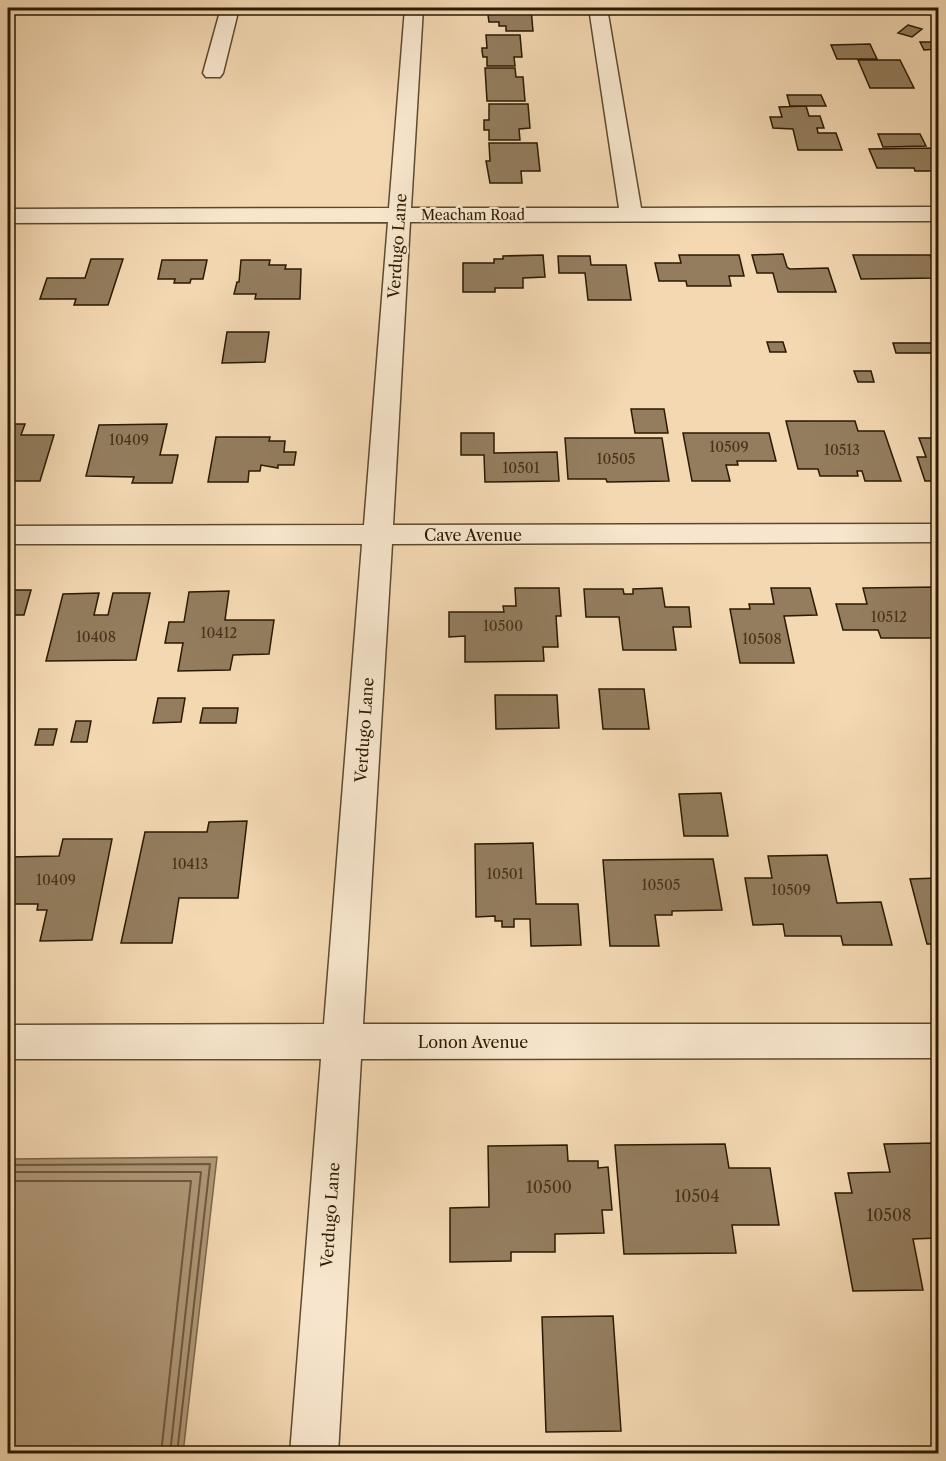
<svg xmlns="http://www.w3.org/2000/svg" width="946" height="1461" viewBox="0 0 946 1461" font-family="'Libre Caslon Text',serif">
<rect width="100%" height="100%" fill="#f3d8b2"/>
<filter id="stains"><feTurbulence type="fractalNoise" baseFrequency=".00333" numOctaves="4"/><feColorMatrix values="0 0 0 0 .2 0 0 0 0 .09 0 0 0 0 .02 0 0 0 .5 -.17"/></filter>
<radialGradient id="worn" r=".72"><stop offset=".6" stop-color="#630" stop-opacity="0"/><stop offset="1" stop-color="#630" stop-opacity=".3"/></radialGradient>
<path fill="#af9776" stroke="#7a6548" stroke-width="1.5" d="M217 1157 183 1453H8V1159Z"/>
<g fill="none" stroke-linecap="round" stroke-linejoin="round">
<path stroke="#6d583c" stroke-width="2" d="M8 1165 210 1164 177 1454
M8 1172H201L170 1454
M8 1181H191L161 1454"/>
</g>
<path fill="#937d5e" stroke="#2b1a02" stroke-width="1.5" d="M487 8H531L533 31H506V26H499V22H489Z
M908 25 922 29 912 37 898 33Z
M486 35H520L522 57H514L515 66H487V57H483L482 51V48H487Z
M920 42H938V49L924 50Z
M870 44 877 59H837L831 45Z
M858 60H900L914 88H870Z
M485 68H515L516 77H523L525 101H487Z
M787 95H821L826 106H790Z
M489 104H528L530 128 519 129 520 140H489V130H484V120H489Z
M806 106 809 116H820L824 128H817L818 133H836L842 150H798L793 129 773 128 770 117H782L779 107Z
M878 134H920L926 146 883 147Z
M489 143H537L540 171H521L522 183H490L486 161H490Z
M936 148 938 153V171H915L914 168H877L869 149Z
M783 254 787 267 790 269 828 268 836 292H778L773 273H757L752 255Z
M543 255 545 277 523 278V288H495V292H463V263H494V259H503V256Z
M679 255H739L744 276H729L731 286H687L686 281H659L655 263H681Z
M853 255H930L938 278 861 279Z
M558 256H590L591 265H626L631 300H588L585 273H559Z
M91 259H123L108 305H74L76 299H40L47 278H85Z
M162 260H207L203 279H191L190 283H174L175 279H158Z
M241 260H270L269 265H286L285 269H301L300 299H255L256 294H234L237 282H239Z
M227 332H269L265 362 222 363Z
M767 342H783L786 352H770Z
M893 343H938V353H896Z
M854 371H871L874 382H858Z
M631 409H664L668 433H635Z
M786 421H855L858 431H884L901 481H865L862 471H857L858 476H820L818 469H798Z
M8 424H25L21 435H54L40 481H8Z
M167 424 160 455H178L172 483H132L134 477 86 476 99 425Z
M461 433H494V453L557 452 559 481 485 482 484 455H461Z
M683 433H769L776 461H737L738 465H726L730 481H692Z
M216 437H270L269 441H285L284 452H296L294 465H278V468L261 465 260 471H249L248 482H208Z
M565 438H662L669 481 607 482 606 479H568Z
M919 438H938V481H925L917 457H926Z
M938 587V638H881L878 630H843L836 604H867L863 588Z
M515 588H559L561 616H556L558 647H543L544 661 465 662V636L449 637V612H504L503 606H516Z
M662 588 665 607H689L691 627H673L676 650H623L619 617H586L584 589H623L624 594H633V589Z
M771 588H810L817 615 784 616 794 663H740L730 609H750L749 604H774Z
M8 590H31L24 615H8Z
M229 591 225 620H274L269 654 233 655 230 670 178 671 183 643H165L169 622H184L189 592Z
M99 593 94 615H108L113 593H150L136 660 46 661 63 594Z
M599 689H644L649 729H603Z
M495 695H557L559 728 496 729Z
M158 698H185L181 722 153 723Z
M203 708H238L236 723H200Z
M76 721H91L87 742H71Z
M39 729H57L53 745H35Z
M721 793 728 836H684L679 794Z
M247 821 238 898H179L172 943H121L145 832H207L209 822Z
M63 839H112L92 940 40 941 47 910H37L38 904H8V857L59 856Z
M533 843 536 904H578L581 945 531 946 530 919H514V927H502V921H495V916L476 917 475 844Z
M827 855 837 903 881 902 892 945H843L841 936H785L783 924 753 925 745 878H772L768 856Z
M713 859 722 910 672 911V915H655L659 946H610L603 860Z
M938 878V944H927L910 879Z
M938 1143V1238L913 1239 923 1290 853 1291 835 1193H852L848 1173 890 1172 884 1144Z
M725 1144 729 1168H770L779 1225H732L736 1253 624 1254 615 1145Z
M567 1145 568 1161H598V1168L608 1167 612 1210H602L604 1233 555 1234V1252H511V1261L450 1262V1208L489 1207 488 1146Z
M613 1316 621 1431 546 1432 542 1317Z"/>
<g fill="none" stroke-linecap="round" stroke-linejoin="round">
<defs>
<path id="minor" d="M221 8H239L223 73 220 77H206L203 73Z
M405 8H423L411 208H619L589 8H607L641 208 938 207V221L410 222 393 525 938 524V542L392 544 363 1024H938V1058L361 1059 338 1454H290L321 1059H8V1025L324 1024 362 544H8V526L364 525 388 222 8 223V209L389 208Z"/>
</defs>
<use href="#minor" stroke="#5d4a2e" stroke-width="3"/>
<use href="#minor" fill="#f7e6cd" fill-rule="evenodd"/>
</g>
<g text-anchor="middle" stroke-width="4.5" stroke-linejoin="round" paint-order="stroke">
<g font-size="14" fill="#2b1a02" stroke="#f7e6cd">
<text x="473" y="220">Meacham Road</text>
</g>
<g font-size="14" fill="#453319">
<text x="129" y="445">10409</text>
<text x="729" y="452">10509</text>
<text x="842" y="455">10513</text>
<text x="616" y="464">10505</text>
<text x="521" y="473">10501</text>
<text x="889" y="622">10512</text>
<text x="503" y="631">10500</text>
<text x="219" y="638">10412</text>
<text x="96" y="642">10408</text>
<text x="762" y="644">10508</text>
<text x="190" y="869">10413</text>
<text x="505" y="879">10501</text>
<text x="56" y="885">10409</text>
<text x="661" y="890">10505</text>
<text x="791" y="895">10509</text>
</g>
<g font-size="16" fill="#2b1a02" stroke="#f7e6cd">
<text transform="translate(397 246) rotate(-86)" y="6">Verdugo Lane</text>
<text x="473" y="541">Cave Avenue</text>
<text transform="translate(364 730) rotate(-86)" y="6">Verdugo Lane</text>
<text x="473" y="1048">Lonon Avenue</text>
<text transform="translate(330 1215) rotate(-86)" y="6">Verdugo Lane</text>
</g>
<g font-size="16" fill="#453319">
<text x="549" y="1193">10500</text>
<text x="697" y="1202">10504</text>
<text x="889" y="1221">10508</text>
</g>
</g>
<rect width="946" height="1461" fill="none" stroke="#f3d8b2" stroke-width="30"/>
<rect x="9" y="9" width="928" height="1443" fill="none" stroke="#2b1a02" stroke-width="3"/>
<rect x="15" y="15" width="916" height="1431" fill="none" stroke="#2b1a02" stroke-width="1.5"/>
<rect width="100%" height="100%" filter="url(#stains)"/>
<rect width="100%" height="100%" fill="url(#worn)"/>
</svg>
